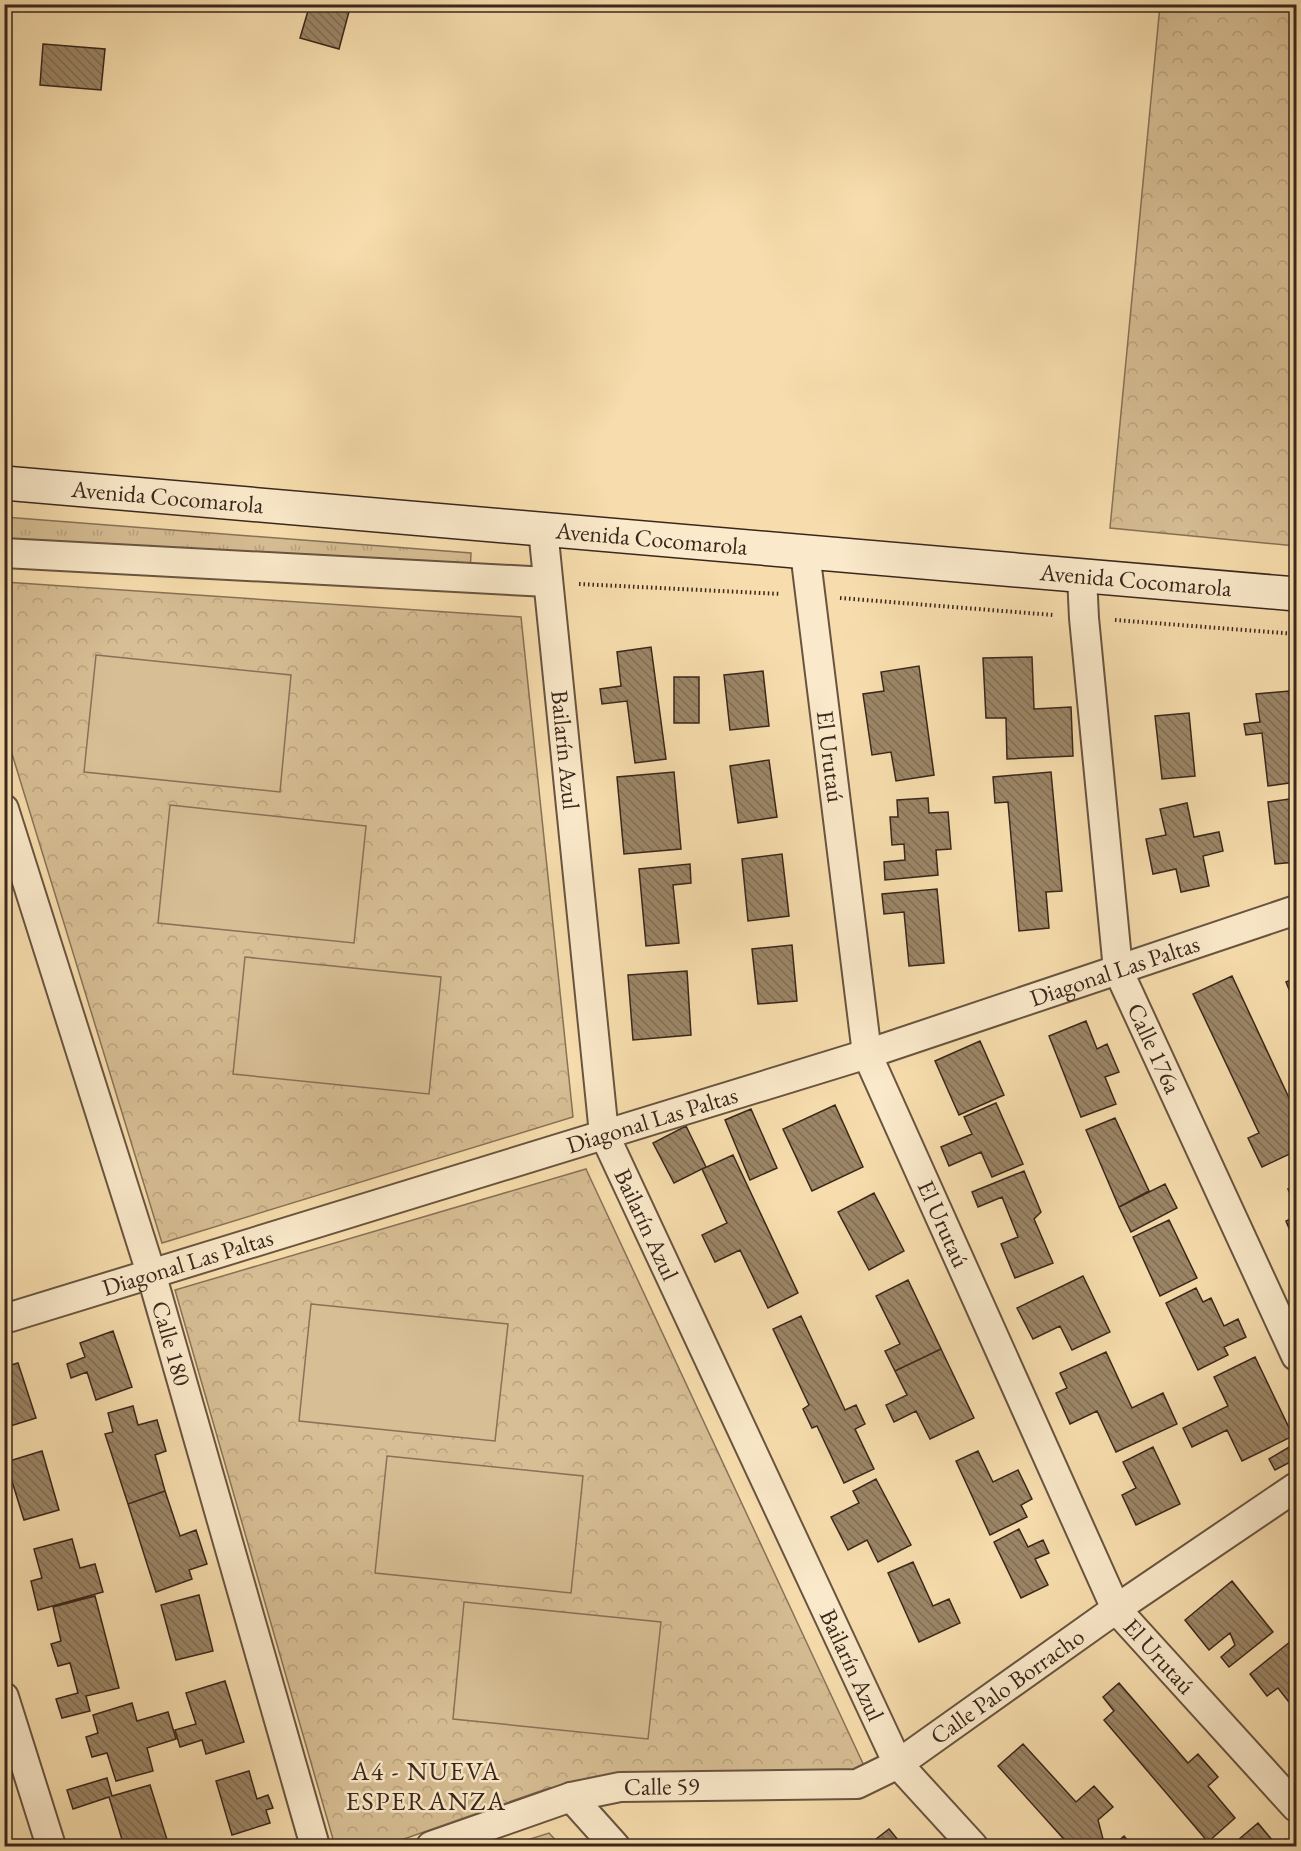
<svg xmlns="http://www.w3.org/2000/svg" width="1301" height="1851" viewBox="0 0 1301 1851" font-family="'EB Garamond',serif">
<defs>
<pattern id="grass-tufts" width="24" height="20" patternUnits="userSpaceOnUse" patternTransform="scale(1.5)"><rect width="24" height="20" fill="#d7be94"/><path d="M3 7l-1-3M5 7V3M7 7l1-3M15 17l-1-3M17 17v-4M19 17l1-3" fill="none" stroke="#b9a37f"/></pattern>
<pattern id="forest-crowns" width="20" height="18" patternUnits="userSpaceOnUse" patternTransform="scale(1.5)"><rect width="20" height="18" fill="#d7be94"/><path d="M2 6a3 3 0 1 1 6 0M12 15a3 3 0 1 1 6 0" fill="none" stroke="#b9a37f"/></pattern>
<pattern id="building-back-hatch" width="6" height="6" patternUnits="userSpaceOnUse" patternTransform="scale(1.5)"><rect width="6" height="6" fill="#9c8667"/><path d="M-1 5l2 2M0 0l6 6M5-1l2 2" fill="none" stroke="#806e54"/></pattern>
</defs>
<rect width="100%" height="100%" fill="#f7ddad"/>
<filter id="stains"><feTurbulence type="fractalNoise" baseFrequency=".00333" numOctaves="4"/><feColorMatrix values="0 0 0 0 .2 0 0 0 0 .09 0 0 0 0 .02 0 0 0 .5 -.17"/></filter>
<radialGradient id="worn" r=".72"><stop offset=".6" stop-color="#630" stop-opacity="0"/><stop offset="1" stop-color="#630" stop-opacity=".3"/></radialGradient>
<path fill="url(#grass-tufts)" stroke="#887258" stroke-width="1.5" d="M4 517 471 553 470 575 5 538Z"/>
<path fill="url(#forest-crowns)" stroke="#887258" stroke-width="1.5" d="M1160 5H1296V546L1110 528Z
M4 582 521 617 573 1117 162 1243 5 731Z
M586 1169 866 1770 549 1788 384 1846H335L175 1290Z
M549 1833 561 1846H508Z"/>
<path fill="#d7be94" stroke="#887258" stroke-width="1.5" d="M96 655 291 675 280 792 84 772Z
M170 805 366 826 354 943 158 923Z
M245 957 441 977 429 1094 233 1074Z
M311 1304 508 1324 495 1441 299 1421Z
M387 1456 583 1476 571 1593 375 1573Z
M464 1602 661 1622 648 1739 453 1719Z"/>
<path fill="url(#building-back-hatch)" stroke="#3a271c" stroke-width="1.5" d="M310 4H351L339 49 300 38Z
M43 44 105 49 101 90 40 85Z
M651 647 666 759 635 763 627 701 602 704 600 689 621 686 617 652Z
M1032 657 1034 709 1071 707 1073 756 1007 759 1006 718H986L983 658Z
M919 666 934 775 896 781 891 752 872 755 863 694 884 691 881 672Z
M763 671 769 726 730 730 724 675Z
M674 677H699V723H674Z
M1289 691 1296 747V782L1268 786 1262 733 1246 735 1244 724 1260 722 1256 694Z
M1189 713 1195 776 1162 779 1155 716Z
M769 760 777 817 738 823 730 766Z
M674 772 681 849 624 854 617 777Z
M1051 772 1062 891 1046 892 1049 928 1019 931 1008 802 995 803 993 777Z
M928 798 929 813 948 812 951 849 936 850 938 875 885 880 884 862 905 860 904 844 892 845 890 817H898L897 800Z
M1296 798V862L1275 864 1268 802Z
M1187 803 1194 837 1219 832 1223 851 1203 856 1209 886 1181 892 1176 869 1153 874 1146 839 1166 835 1160 809Z
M782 854 789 916 748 921 742 859Z
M690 864 691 883 673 885 679 943 646 946 639 869Z
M937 889 944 963 909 966 904 912 884 914 882 894Z
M792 945 797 1001 758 1004 752 949Z
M687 971 691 1035 633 1040 628 975Z
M1232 976 1296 1113V1151L1262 1167 1248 1138 1259 1133 1193 994Z
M1296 978V1007L1286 982Z
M1086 1021 1097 1049 1107 1044 1119 1072 1105 1077 1116 1104 1081 1117 1049 1036Z
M980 1041 1004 1095 959 1115 935 1061Z
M996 1103 1023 1164 992 1177 981 1152 949 1166 941 1147 972 1134 964 1117Z
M835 1105 863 1167 812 1191 783 1129Z
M751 1109 777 1168 750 1180 725 1120Z
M1115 1118 1149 1191 1119 1207 1086 1130Z
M686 1126 706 1167 674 1183 653 1143Z
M733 1155 798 1293 768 1308 740 1250 715 1262 702 1235 727 1223 702 1169Z
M1024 1171 1041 1212 1034 1219 1053 1263 1015 1278 1001 1244 1018 1237 1002 1197 978 1207 972 1192Z
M1165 1184 1177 1208 1131 1232 1119 1207Z
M1296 1186V1209L1288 1189Z
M874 1193 904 1251 869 1270 838 1212Z
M1296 1216V1245L1286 1221Z
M1169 1220 1197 1278 1160 1296 1133 1237Z
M1083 1276 1110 1332 1072 1350 1060 1326 1033 1339 1017 1308Z
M908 1280 941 1349 895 1371 885 1351 900 1344 876 1296Z
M1196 1288 1203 1302 1211 1298 1224 1326 1238 1319 1246 1337 1224 1347 1228 1355 1198 1370 1166 1303Z
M801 1316 845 1410 856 1405 865 1424 855 1429 874 1469 844 1483 817 1426 812 1428 803 1409 809 1405 773 1329Z
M113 1331 132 1387 96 1400 87 1372 71 1378 67 1364 85 1357 80 1343Z
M941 1349 974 1418 930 1439 916 1411 894 1422 886 1405 907 1395 895 1371Z
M1106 1352 1132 1408 1163 1393 1177 1424 1116 1452 1097 1411 1070 1424 1056 1393 1067 1388 1060 1373Z
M1255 1357 1293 1436 1242 1461 1227 1430 1192 1447 1183 1428 1228 1406 1214 1377Z
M18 1363 36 1418 4 1428V1367Z
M133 1406 138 1425 157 1420 166 1451 155 1455 165 1491 128 1504 105 1434 113 1432 108 1413Z
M1296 1443V1459L1275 1470 1269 1459Z
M1153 1447 1180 1504 1136 1525 1122 1495 1136 1488 1123 1462Z
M42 1451 59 1510 24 1520 6 1462Z
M978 1451 993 1482 1018 1470 1032 1499 1021 1505 1027 1517 990 1535 956 1461Z
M876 1479 911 1545 878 1562 867 1540 848 1550 831 1517 859 1503 853 1491Z
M165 1491 180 1536 196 1530 207 1564 189 1570 192 1579 156 1592 128 1504Z
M1019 1529 1028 1547 1043 1540 1049 1553 1035 1559 1048 1585 1021 1598 994 1542Z
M72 1539 80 1568 95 1564 103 1592 38 1610 31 1581 42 1578 34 1549Z
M913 1562 933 1606 949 1599 960 1623 919 1642 888 1573Z
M1232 1581 1273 1632 1229 1667 1221 1657 1235 1645 1230 1633 1209 1650 1185 1620Z
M199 1595 213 1651 176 1660 161 1605Z
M95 1596 119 1688 86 1696 90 1711 62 1718 56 1699 78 1693 70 1663 58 1666 51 1644 61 1641 53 1607Z
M1291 1641 1296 1648V1711L1278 1688 1267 1696 1250 1674Z
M225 1681 244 1742 206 1754 202 1740 180 1747 175 1730 196 1724 186 1693Z
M1119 1683 1188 1763 1198 1754 1218 1777 1208 1786 1235 1818 1208 1842 1104 1720 1114 1711 1103 1697Z
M132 1703 137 1721 168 1712 176 1739 147 1748 153 1771 116 1781 107 1753 92 1757 86 1737 98 1733 93 1715Z
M1023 1744 1076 1802 1094 1786 1113 1807 1098 1820 1103 1839 1095 1846H1070L998 1766Z
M249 1771 257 1799 268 1795 273 1808 266 1810 270 1823 232 1835 216 1781Z
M107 1778 112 1796 150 1785 169 1846H124L109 1797 73 1809 67 1790Z
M1258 1823 1277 1846 1286 1839 1293 1846H1231Z
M889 1829 903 1846H867Z
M1124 1836 1132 1846H1113Z
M1103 1839 1109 1846H1095Z"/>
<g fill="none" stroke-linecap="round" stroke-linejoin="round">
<defs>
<g id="minor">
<path id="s1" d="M543 529 604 1134 898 1764 973 1846"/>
<path id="s2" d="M805 552 867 1054 1116 1609 1296 1807"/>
<path d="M4 553 548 582"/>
<path id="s3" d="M1082 576 1084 618 1118 970 1296 1356"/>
<path id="s4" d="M4 809 151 1273 315 1846"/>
<path id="s5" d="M4 1319 867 1054 1296 910"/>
<path d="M4 1697 51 1846"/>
<path d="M571 1797 615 1846"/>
<path id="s6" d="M431 1846 571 1797 620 1787 857 1784 898 1764 1116 1609 1296 1487"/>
</g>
<g id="secondary">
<path id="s7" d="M4 483 1296 594"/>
</g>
</defs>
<use href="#minor" stroke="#695440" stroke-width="32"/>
<use href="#secondary" stroke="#3a271c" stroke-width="36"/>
<path stroke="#3a271c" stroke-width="4" stroke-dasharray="1.5 3" stroke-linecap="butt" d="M579 584 781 594
M840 598 1053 615
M1115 620 1296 634"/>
<use href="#minor" stroke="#fae9ca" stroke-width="28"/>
<use href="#secondary" stroke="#fae9ca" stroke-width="33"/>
</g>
<g text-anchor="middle" stroke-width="5" stroke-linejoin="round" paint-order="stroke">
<g font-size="24" fill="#3a271c" stroke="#fae9ca">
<text dy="8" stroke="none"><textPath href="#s7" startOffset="164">Avenida Cocomarola</textPath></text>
<text dy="8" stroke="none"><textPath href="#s7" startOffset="650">Avenida Cocomarola</textPath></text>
<text dy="8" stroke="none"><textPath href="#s7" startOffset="1136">Avenida Cocomarola</textPath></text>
<text dy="8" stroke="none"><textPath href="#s1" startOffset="222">Bailarín Azul</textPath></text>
<text dy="8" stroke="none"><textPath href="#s2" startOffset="206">El Urutaú</textPath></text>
<text dy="8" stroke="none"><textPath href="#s5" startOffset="1164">Diagonal Las Paltas</textPath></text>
<text dy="8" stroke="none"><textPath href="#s3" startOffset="482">Calle 176a</textPath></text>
<text dy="8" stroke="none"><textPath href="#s5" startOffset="678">Diagonal Las Paltas</textPath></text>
<text dy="8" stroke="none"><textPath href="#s2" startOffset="692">El Urutaú</textPath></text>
<text dy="8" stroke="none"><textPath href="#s1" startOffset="708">Bailarín Azul</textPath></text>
<text dy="8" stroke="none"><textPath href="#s5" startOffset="192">Diagonal Las Paltas</textPath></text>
<text dy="8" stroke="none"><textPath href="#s4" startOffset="560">Calle 180</textPath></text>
<text dy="8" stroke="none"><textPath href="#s2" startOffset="1178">El Urutaú</textPath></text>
<text dy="8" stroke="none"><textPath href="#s1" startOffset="1194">Bailarín Azul</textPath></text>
<text dy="8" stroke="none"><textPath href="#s6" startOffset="615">Calle Palo Borracho</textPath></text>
<text dy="8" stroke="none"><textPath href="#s6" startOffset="240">Calle 59</textPath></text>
</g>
<g font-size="26" letter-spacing="1.5" fill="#3a271c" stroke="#fae9ca">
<text x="426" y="1780">A4 - NUEVA<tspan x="426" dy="30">ESPERANZA</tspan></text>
</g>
</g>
<rect width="1301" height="1851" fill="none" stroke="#f7ddad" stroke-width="24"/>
<rect x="6" y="6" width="1289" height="1839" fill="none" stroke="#3a271c" stroke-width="3"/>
<rect x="12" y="12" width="1277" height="1827" fill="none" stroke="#3a271c" stroke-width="1.5"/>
<rect width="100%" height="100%" filter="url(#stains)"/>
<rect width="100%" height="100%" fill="url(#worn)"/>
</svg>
